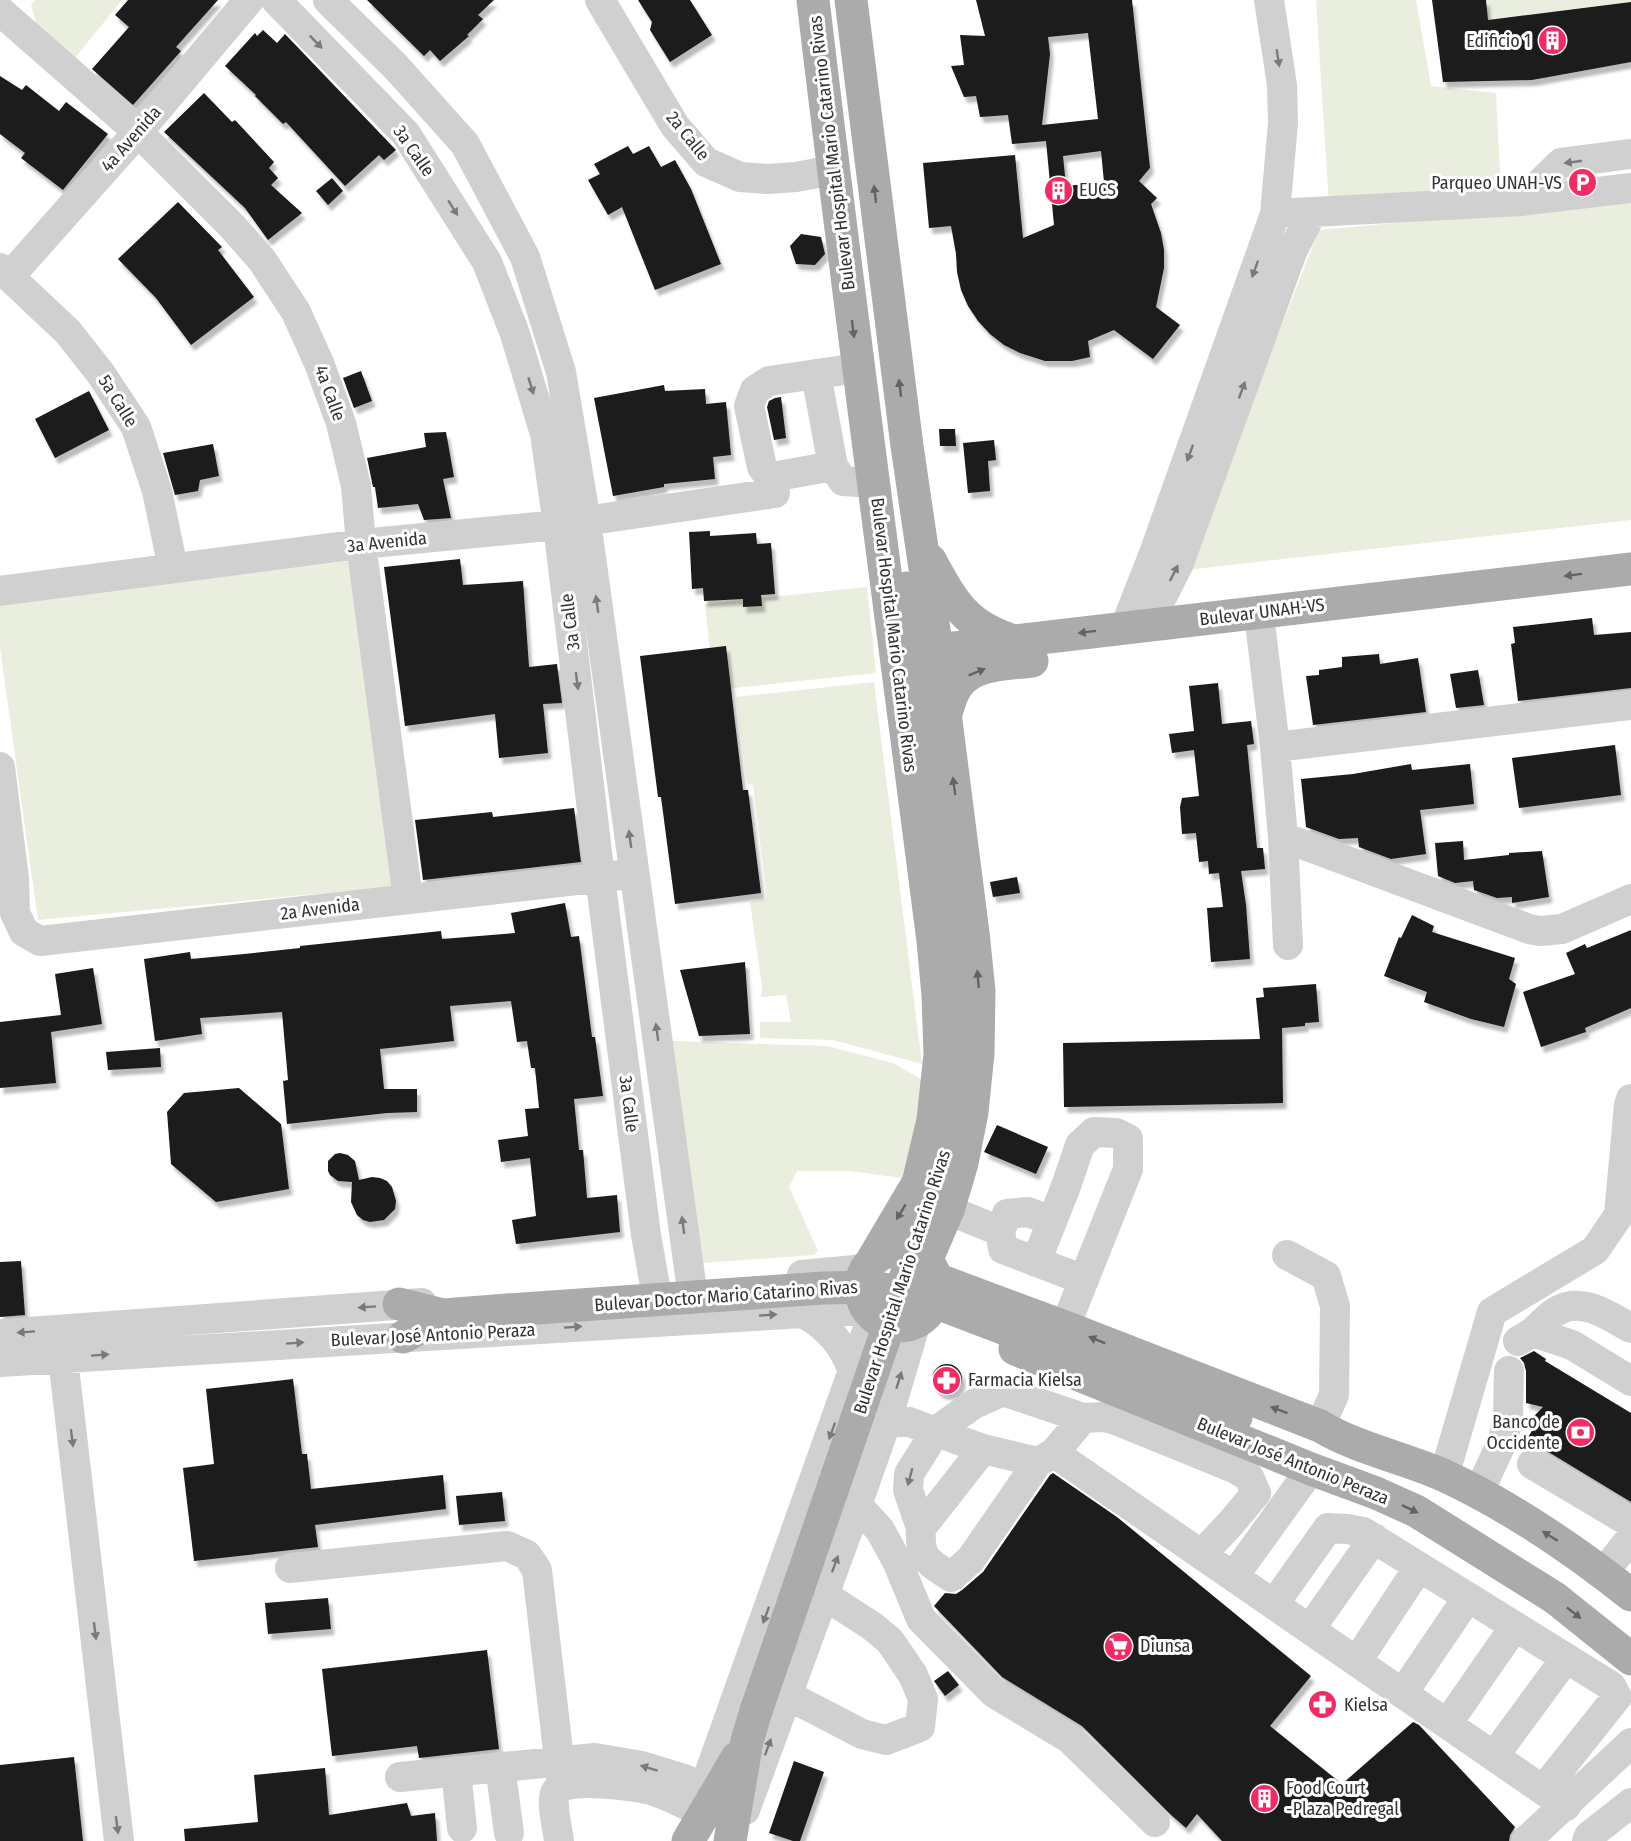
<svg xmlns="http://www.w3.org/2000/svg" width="1631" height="1841" viewBox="0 0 1631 1841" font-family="'Fira Sans Condensed',sans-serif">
<defs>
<filter id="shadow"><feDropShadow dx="3.5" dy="6" stdDeviation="1.5" flood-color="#0004"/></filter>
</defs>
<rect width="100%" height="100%" fill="#fff"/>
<path fill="#e9eede" d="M35 0H122L74 59 39 32 31 5Z
M1316 0H1416L1431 86 1496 93 1501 194 1329 205Z
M1486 0H1631V2L1488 20Z
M1631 201V520L1186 570 1319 230Z
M349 561 392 887 38 920 0 648V605Z
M867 587 876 673 714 690 705 604Z
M874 682 922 1064 833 1040 760 1038V1022H791L786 995 761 997 762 987 750 902 767 898 753 785 747 783 736 697Z
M672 1041 827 1046 893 1063 921 1079 918 1115 902 1178 850 1171H797L789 1187 818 1251 813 1255 703 1263Z"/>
<path fill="#1a1a1a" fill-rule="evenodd" filter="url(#shadow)" d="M128 0H218L176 47 181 51 133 105 92 69 129 27 115 15Z
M367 0H494L478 15 483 19 467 35 469 36 440 61 430 50 424 56Z
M638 0H690L712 35 670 62 650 30 652 22Z
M976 0H1132L1150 168 1139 181 1157 198 1151 204 1161 233 1164 250V268L1156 307 1180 325 1153 359 1114 330 1088 341 1090 357 1072 361H1045L1020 353 1004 345 990 334 978 321 968 306 961 290 957 272 956 254 951 226 929 228 923 163 1015 155 1023 238 1054 225 1046 141 1012 144 1008 115 980 117 976 96 964 97 951 66 964 65 960 35 985 36ZM1088 33 1098 119 1042 125 1050 54 1048 37ZM1101 151 1104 182 1066 186 1063 156Z
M1432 0H1486L1488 20 1631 2V62L1532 80 1443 82Z
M263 30 277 43 285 34 396 150 384 160 379 155 345 186 286 122 283 124 255 96 256 95 225 66 255 33 257 36Z
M0 76 22 90 26 85 59 111 66 102 108 134 63 190 21 158 25 153 0 134Z
M204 93 232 122 235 120 274 162 269 168 278 178 271 185 302 213 268 240 245 208 164 132Z
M628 146 633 154 649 146 661 167 675 160 691 189 721 264 655 290 622 207 608 215 588 180 600 174 594 164Z
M332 178 343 191 328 205 316 191Z
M178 202 222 247 218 250 254 297 191 345 156 298 118 259Z
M801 234 821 237 825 254 815 265 796 264 790 246Z
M361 371 372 401 354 408 343 378Z
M664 385 665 391 705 389 706 404 726 402 731 455 713 457 715 479 664 484V487L613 496 594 398Z
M89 391 109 430 55 458 35 419Z
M781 397 786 438 774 440 767 407 769 401 775 398Z
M939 429H955L956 446H940Z
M446 432 454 477 443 479 451 518 424 520 418 504 378 508 375 487H373L367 458 426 447 424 433Z
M994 440 996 460 988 461 990 491 968 493 963 443Z
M213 444 219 476 200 480 198 491 175 495 163 453Z
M710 531V536L756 533 757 544 771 543 775 594 761 595 762 606 743 607V599L704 601 703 588 692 589 689 532Z
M460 559 463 585 523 581 529 667 557 664 562 703 543 704 548 753 499 758 495 714 405 726 384 567Z
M1592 618 1594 635 1631 632V688L1518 701 1511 644 1515 643 1513 627Z
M726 646 743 790H748L761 893 675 904 661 797H658L640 656Z
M1379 654 1380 664 1418 658 1426 712 1313 725 1306 676 1319 675V670L1342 667V657Z
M1478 670 1484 705 1456 708 1450 674Z
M1218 683 1222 724 1251 721 1254 744 1247 745 1257 848H1263L1265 869 1241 871 1246 905 1250 959 1211 962 1207 908 1223 907 1219 873 1209 874 1208 861 1199 862 1196 833 1182 834 1180 807 1182 798 1199 796 1194 750 1172 753 1169 734 1194 731 1189 686Z
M1615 745 1621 795 1519 808 1512 758Z
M1411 764 1412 770 1470 764 1474 804 1420 810 1426 854 1391 859 1359 847 1358 838 1339 839 1306 827 1301 779 1353 774Z
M574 808 581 862 423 880 415 820 492 812 493 817Z
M1463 841 1464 860 1509 855V853L1542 851 1549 897 1512 903V897L1497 898 1474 890 1473 881 1455 883 1438 876 1435 843Z
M1017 877 1020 893 993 897 990 882Z
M565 903 571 937 579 936 592 1037H595L603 1096 574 1099 579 1150H583L587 1198 617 1195 620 1232 516 1244 512 1220 536 1216 530 1158 501 1162 498 1140 528 1136 525 1109 539 1108 535 1068H531L527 1041 517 1042 511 1001 450 1006 454 1041 380 1049 384 1089H417V1112L387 1113 287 1124 283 1081 288 1080 282 1012 200 1018 202 1034 155 1041 144 959 190 952 191 959 244 954 300 948V946L441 931 442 939 515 933 511 913Z
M1412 915 1434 926 1432 932 1515 958 1509 979 1516 984 1504 1027 1471 1019 1424 1002 1427 992 1384 976 1399 937 1401 938Z
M1631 930V1008L1585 1028 1586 1032 1541 1047 1523 992 1575 974 1566 953 1585 944 1587 948Z
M745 962 750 1034 699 1036 680 970Z
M93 968 102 1024 51 1032 56 1083 0 1088V1022L61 1015 55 974Z
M1316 984 1319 1022 1305 1023V1026L1282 1028 1283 1103 1064 1107 1063 1043 1260 1039 1256 998 1264 997 1263 988Z
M160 1048 161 1067 108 1070 106 1052Z
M239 1088 281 1124 289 1189 216 1202 171 1164 167 1112 184 1093Z
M997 1125 1048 1147 1036 1174 984 1152Z
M340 1153 348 1155 355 1161 359 1180 372 1177 380 1178 387 1181 392 1187 396 1201 395 1209 384 1220 370 1222 363 1220 357 1215 351 1202 352 1182 338 1181 330 1175 328 1171V1161L335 1154Z
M21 1261 25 1315 0 1317V1262Z
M1534 1351 1546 1359 1545 1361 1631 1413V1502L1527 1439 1536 1424 1530 1420 1543 1407 1526 1403V1371L1524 1363 1520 1358Z
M932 1379a15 15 0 1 1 30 0a15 15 0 1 1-30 0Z
M293 1379 302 1454H307L311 1489 443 1475 446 1509 315 1525 318 1547 194 1561 183 1468 214 1464 206 1389Z
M1053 1473 1117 1517 1311 1676 1270 1726 1342 1784 1413 1722 1419 1725 1515 1827 1510 1835 1509 1841H1222L1197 1814 1186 1828 1170 1814 1082 1726 1002 1677 934 1606 945 1593 956 1594 962 1590 983 1572 1050 1475Z
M502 1492 505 1521 459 1525 456 1496Z
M328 1598 331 1629 268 1634 265 1603Z
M487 1650 499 1749 419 1758 417 1746 332 1756 322 1669Z
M948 1671 959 1685 945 1696 934 1681Z
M74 1757 83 1841H0V1765Z
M794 1761 824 1772 800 1841H793L769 1833Z
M325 1768 329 1815 407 1803 411 1816 435 1813 437 1841H185L184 1829 258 1822 254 1775Z"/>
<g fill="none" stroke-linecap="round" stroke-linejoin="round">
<path stroke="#d0d0d0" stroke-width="30" d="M276 0 406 134 487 262 515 334 545 434 558 525 600 877 646 1235 655 1286 661 1303 674 1320
M328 0 396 67 465 144 525 257 561 372 586 521 691 1283
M600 0 675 126 706 162 740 177 767 179 796 177 833 170
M0 11 138 132 232 226 262 260 296 312 319 363 341 423 356 486 361 544 408 899
M1522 201 1561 163 1631 154
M1293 213 1522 201 1631 188
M0 268 68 332 101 374 136 427 157 491 173 568
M10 276 138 132 249 0
M858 368 769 381 755 390 749 406 762 467 768 475 778 476 833 466 843 481 874 483
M816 374 833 466
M0 591 361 544 558 525 775 493
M1148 625 1179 563 1292 252 1312 212
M1125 627 1153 556 1275 214 1283 123 1282 85 1269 0
M1261 631 1275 747 1283 837 1288 945
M1275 747 1631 705
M0 767 14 879 15 913 24 932 40 941 621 875
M1283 837 1529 929 1540 931 1562 929 1631 899
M948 1210 1000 1231
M1052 1221 1028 1212 1007 1214 1000 1231 1003 1249 1084 1280
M1287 1255 1326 1276 1335 1306 1334 1395 1320 1426
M1036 1262 1066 1186 1080 1145 1094 1132 1116 1133 1128 1139V1169L1065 1327
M802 1275 865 1269
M803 1313C828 1327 843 1344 853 1371
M1533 1332C1541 1325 1550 1314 1559 1310 1584 1297 1610 1317 1631 1328
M0 1334 422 1303
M72 1341 63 1358 119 1841
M1518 1341 1533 1332 1572 1345 1631 1381
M0 1362 803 1313 867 1310
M887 1420 909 1422 983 1449 1038 1462 1054 1453 1566 1806
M983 1449 921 1528C919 1559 927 1561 951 1577L971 1559 1038 1462
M1054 1453 1083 1418 1104 1417 1116 1420 1234 1468 1249 1477 1256 1493 1231 1523 1202 1554
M1532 1464 1631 1523
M1444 1476 1492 1312 1595 1250 1619 1215 1629 1105 1631 1099
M1478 1494 1503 1440 1508 1417 1509 1371
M857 1505 880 1530 898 1563 921 1619 994 1693 1070 1739 1155 1822
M921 1528 908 1490 909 1474 936 1431 974 1404 1003 1391 1083 1418
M290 1568 507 1546 527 1555 537 1570 562 1785
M1603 1573 1631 1538
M1234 1576 1311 1469
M1274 1604 1328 1528 1347 1529 1363 1532 1611 1686 1617 1697 1543 1790
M1310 1629 1374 1538
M1357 1661 1419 1567
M1403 1693 1468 1597
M787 1695 862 1734 886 1740 920 1727 923 1699 913 1675 890 1641 872 1626 824 1595
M1447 1724 1515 1626
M1494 1756 1566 1658
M500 1766 509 1833
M456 1771 462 1828
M400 1777 595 1758 642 1766 684 1779 704 1788
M745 1810 857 1505 887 1420 916 1322
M696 1811 872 1317
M559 1841C558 1830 550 1800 556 1791 565 1776 639 1786 654 1791 669 1796 683 1803 696 1810
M1526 1841 1631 1743
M1587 1841 1589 1836 1631 1803"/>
<path stroke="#ababab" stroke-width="33" d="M813 0C850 314 893 628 933 941L938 995 940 1054 933 1120 918 1183 873 1259
M851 0 907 446 937 650 973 933 979 991 978 1053 972 1112 962 1163 948 1210 926 1261
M930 560C953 602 965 626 1014 641
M918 661 937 650 1631 569
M945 717C948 707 951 694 957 686 972 663 1007 664 1032 661
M861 1288a38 38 0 1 1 76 0a38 38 0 1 1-76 0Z
M936 1279 1065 1327 1320 1426C1356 1448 1404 1458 1443 1475 1510 1506 1573 1549 1631 1595
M399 1304 443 1315 508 1310
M403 1337 443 1315
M1015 1349 1311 1469 1376 1493 1416 1511 1555 1598 1631 1659
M688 1841 737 1758
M730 1841 747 1741 756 1711"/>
<path stroke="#ababab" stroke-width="33" d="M508 1310 823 1288C859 1287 883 1286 919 1296L1236 1417
M756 1711 940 1177 957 1095 959 1029 956 988 906 588"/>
</g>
<defs><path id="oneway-solid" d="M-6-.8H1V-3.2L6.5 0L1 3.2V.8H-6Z" transform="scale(1.5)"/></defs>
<g fill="#7a7a7a">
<use href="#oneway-solid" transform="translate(316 42) rotate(46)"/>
<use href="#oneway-solid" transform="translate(1278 58) rotate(81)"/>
<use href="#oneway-solid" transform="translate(1573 162) rotate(172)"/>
<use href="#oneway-solid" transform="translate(453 208) rotate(58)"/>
<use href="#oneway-solid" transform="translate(1255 269) rotate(110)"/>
<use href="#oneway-solid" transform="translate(531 386) rotate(73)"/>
<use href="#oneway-solid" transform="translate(1242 390) rotate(-70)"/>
<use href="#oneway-solid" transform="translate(1190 453) rotate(110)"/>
<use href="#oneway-solid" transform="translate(1174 573) rotate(-63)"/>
<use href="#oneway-solid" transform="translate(597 604) rotate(-98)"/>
<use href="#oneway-solid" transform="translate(577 681) rotate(83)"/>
<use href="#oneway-solid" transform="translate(630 839) rotate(-98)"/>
<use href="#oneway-solid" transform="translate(657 1032) rotate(-98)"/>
<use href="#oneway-solid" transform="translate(683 1225) rotate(-98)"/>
<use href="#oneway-solid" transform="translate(367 1307) rotate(176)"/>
<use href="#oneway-solid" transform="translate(768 1315) rotate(-4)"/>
<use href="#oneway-solid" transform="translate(573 1327) rotate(-4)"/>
<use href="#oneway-solid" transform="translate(26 1332) rotate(176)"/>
<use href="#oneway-solid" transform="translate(295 1343) rotate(-4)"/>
<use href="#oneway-solid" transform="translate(100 1355) rotate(-4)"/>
<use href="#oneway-solid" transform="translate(899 1380) rotate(-73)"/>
<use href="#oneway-solid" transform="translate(832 1431) rotate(110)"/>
<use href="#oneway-solid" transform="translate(72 1438) rotate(83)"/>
<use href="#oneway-solid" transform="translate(910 1477) rotate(105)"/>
<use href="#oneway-solid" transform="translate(835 1564) rotate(-70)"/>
<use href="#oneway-solid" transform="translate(766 1615) rotate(110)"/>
<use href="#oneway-solid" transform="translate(95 1631) rotate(83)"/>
<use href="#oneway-solid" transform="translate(768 1747) rotate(-70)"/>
<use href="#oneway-solid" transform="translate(649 1768) rotate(-163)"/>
<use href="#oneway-solid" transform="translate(117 1825) rotate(83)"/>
</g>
<g fill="#636363">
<use href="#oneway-solid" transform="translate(875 194) rotate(-97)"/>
<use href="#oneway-solid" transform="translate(853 329) rotate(83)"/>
<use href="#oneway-solid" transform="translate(900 388) rotate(-97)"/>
<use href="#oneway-solid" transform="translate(1573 575) rotate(173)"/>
<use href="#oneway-solid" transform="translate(1087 632) rotate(173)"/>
<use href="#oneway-solid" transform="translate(977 672) rotate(-22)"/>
<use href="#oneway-solid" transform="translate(954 786) rotate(-98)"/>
<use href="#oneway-solid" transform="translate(978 979) rotate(-95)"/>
<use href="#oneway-solid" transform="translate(901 1212) rotate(121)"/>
<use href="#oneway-solid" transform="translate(1097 1340) rotate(-158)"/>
<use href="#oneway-solid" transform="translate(1279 1410) rotate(-159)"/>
<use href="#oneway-solid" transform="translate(1410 1509) rotate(26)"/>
<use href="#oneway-solid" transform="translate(1550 1536) rotate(-148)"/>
<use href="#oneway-solid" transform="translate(1574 1613) rotate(38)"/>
</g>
<defs>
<symbol id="building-disc" viewBox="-11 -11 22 22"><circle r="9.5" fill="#f42a62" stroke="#fff"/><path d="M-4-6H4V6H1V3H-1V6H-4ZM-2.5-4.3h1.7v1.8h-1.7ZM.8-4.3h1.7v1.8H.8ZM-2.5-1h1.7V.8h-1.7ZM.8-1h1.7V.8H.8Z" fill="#fff"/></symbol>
<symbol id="parking-disc" viewBox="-11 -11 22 22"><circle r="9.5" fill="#f42a62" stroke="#fff"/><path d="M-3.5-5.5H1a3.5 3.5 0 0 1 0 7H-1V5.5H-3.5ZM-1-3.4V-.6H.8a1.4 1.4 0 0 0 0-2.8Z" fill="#fff"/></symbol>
<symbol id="pharmacy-disc" viewBox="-11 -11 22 22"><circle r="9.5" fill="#f42a62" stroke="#fff"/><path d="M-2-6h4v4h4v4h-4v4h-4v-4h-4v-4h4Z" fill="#fff"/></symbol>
<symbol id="bank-disc" viewBox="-11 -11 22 22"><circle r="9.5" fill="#f42a62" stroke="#fff"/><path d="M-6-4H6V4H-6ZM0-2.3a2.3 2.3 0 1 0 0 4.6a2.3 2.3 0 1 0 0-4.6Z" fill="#fff"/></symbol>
<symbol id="supermarket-disc" viewBox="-11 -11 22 22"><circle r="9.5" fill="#f42a62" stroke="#fff"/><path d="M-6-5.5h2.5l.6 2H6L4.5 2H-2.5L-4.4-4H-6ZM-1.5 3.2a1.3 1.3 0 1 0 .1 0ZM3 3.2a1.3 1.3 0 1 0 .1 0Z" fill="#fff"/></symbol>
</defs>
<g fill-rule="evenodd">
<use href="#building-disc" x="1536" y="24" width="33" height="33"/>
<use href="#parking-disc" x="1566" y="166" width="33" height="33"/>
<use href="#building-disc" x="1042" y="174" width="33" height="33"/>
<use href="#pharmacy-disc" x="930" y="1364" width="33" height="33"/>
<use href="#bank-disc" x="1564" y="1416" width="33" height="33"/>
<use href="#supermarket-disc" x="1102" y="1630" width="33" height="33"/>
<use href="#pharmacy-disc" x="1306" y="1688" width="33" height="33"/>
<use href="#building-disc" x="1248" y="1782" width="33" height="33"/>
</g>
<g text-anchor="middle" stroke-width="6" stroke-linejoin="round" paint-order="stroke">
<g font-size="18" fill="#333" stroke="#fff" text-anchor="start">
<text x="1531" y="47" text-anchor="end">Edificio 1</text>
<text x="1562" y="189" text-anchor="end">Parqueo UNAH-VS</text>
<text x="1079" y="196">EUCS</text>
<text x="968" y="1386">Farmacia Kielsa</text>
<text x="1560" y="1428" text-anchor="end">Banco de<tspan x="1560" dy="21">Occidente</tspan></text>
<text x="1140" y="1652">Diunsa</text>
<text x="1344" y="1711">Kielsa</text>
<text x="1286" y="1794">Food Court<tspan x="1286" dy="21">-Plaza Pedregal</tspan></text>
</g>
<g font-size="18" fill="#333" stroke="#fff">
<text transform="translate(688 136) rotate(51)" y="6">2a Calle</text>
<text transform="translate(131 139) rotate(-49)" y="6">4a Avenida</text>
<text transform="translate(414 151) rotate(55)" y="6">3a Calle</text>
<text transform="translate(832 153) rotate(-97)" y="6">Bulevar Hospital Mario Catarino Rivas</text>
<text transform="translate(330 393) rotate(70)" y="6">4a Calle</text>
<text transform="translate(118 401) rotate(58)" y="6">5a Calle</text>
<text transform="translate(387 542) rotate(-6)" y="6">3a Avenida</text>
<text transform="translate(1262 612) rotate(-7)" y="6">Bulevar UNAH-VS</text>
<text transform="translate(570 622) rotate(-97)" y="6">3a Calle</text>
<text transform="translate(894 635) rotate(83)" y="6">Bulevar Hospital Mario Catarino Rivas</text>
<text transform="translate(320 909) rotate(-7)" y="6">2a Avenida</text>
<text transform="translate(629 1104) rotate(83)" y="6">3a Calle</text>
<text transform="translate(902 1282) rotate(-72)" y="6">Bulevar Hospital Mario Catarino Rivas</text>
<text transform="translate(726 1296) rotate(-4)" y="6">Bulevar Doctor Mario Catarino Rivas</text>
<text transform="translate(433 1335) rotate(-3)" y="6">Bulevar José Antonio Peraza</text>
<text transform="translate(1293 1461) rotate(22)" y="6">Bulevar José Antonio Peraza</text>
</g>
</g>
</svg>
